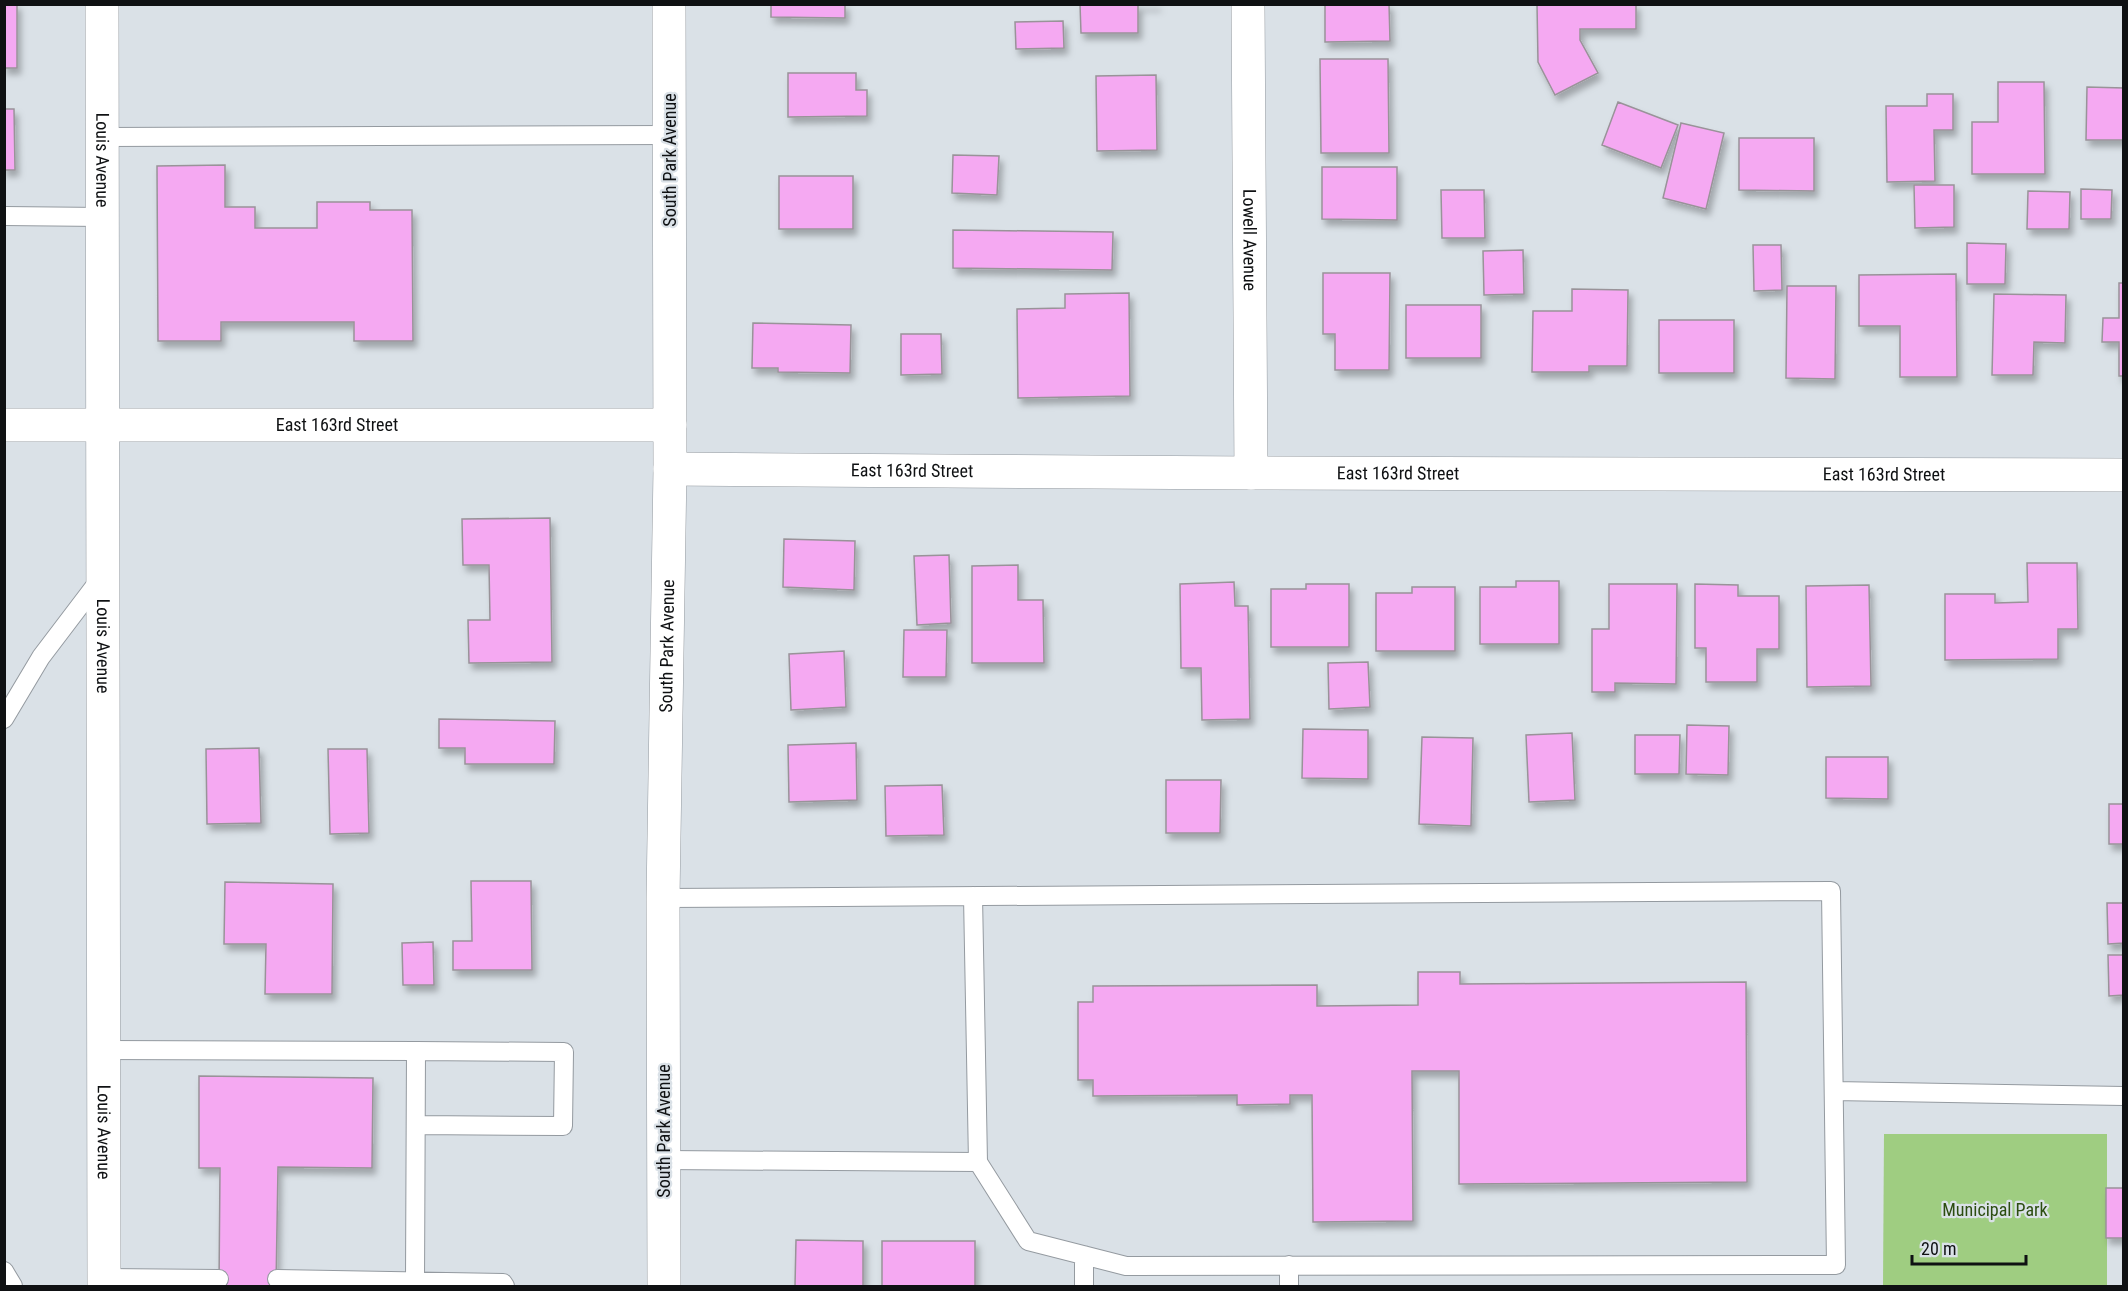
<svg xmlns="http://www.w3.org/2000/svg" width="2128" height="1291" viewBox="0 0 2128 1291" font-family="'Roboto Condensed',sans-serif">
<defs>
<filter id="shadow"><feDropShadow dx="3.5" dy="6" stdDeviation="3" flood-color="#0004"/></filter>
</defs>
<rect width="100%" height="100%" fill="#dae1e7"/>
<path fill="#9fcd81" d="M1884 1134H2107V1286H1883Z"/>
<path fill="#f5a9f2" stroke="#999399" stroke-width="1.5" filter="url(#shadow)" d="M4 4H17V68H4Z
M771 4H845V18L771 17Z
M1080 4H1157V5H1138V33H1081Z
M1325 4H1389L1390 41 1325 42Z
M1537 4H1636V29H1580V40L1598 73 1555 95 1538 62Z
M1063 21 1064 48 1016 49 1015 22Z
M1320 59H1388L1389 153H1321Z
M788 73H856V90H867V116L788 117Z
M1156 75 1157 150 1097 151 1096 76Z
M1998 82H2044L2045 174H1972V122H1998Z
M2087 87 2124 88V140H2086Z
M1927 94H1953V130H1934L1935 181 1887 182 1886 106H1927Z
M1618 102 1678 125 1661 168 1602 145Z
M4 109H14L15 170H4Z
M1681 123 1724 133 1706 209 1663 198Z
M1739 138H1814V191L1739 190Z
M953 155 999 156 997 195 952 193Z
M225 165V207H255V228H317V202H370V210H412L413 341H354V322H221V341H158L157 166Z
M1322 167H1397V220L1322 219Z
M779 176H853V229H779Z
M1914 185H1954V227L1915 228Z
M2081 189 2112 190 2111 219H2081Z
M1441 190H1484L1485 238H1442Z
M2028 191 2070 192 2069 229H2027Z
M953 230 1113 232 1112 270 953 268Z
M1967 243 2006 244 2005 284H1967Z
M1753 245H1781L1782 290 1754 291Z
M1523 250 1524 294 1484 295 1483 251Z
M1323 273H1390L1389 370H1335V334H1323Z
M1956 274 1957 377H1900V326H1859V275Z
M2119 283H2124V376H2119V342H2102L2103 318H2119Z
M1787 286H1836L1835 379 1786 378Z
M1572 289 1628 290 1627 366H1589V372H1532L1533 311H1572Z
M1129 293 1130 396 1018 398 1017 309 1065 308V294Z
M1994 294 2066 295 2065 343 2034 342 2033 375H1992Z
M1406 305H1481V358H1406Z
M1659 320H1734V373H1659Z
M753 323 851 325 850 373 778 372V368H752Z
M901 334H941L942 374 901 375Z
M550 518 552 662 469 663 468 620H490L489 565H463L462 519Z
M784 539 855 541 854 590 783 587Z
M949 555 951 623 917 625 914 556Z
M2027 563H2077L2078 629H2058V659L1945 660V594H1995V603L2028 602Z
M1018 565V600H1043L1044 663H972V566Z
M1516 581H1559V644H1480V587H1516Z
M1234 582 1235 606H1248L1250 719 1202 720 1201 668H1181L1180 584Z
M1306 584H1349V647H1271V589H1306Z
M1609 584H1677L1676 684 1615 683V692H1592V629H1609Z
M1695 584 1738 585V596H1779V649H1757V682H1706V648H1695Z
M1869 585 1871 686 1807 687 1806 586Z
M1412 587H1455V651H1376V593H1412Z
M904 630H947L946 677H903Z
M844 651 846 707 791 710 789 654Z
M1368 662 1370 707 1329 709 1328 663Z
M439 719 555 721 554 764H465V748H439Z
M1687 725 1729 726 1728 775 1686 774Z
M1303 729 1368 730V779L1302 778Z
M1572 733 1575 800 1529 802 1526 735Z
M1635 735H1680L1679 774H1635Z
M1422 737 1473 738 1471 826 1419 824Z
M856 743 857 800 789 802 788 745Z
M259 748 261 823 207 824 206 749Z
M328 749H367L369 833 330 834Z
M1826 757H1888V799L1826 798Z
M1166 780H1221L1220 833H1166Z
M942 785 944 835 886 836 885 786Z
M2109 804H2124V844H2109Z
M471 881H531L532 970H453V941H472Z
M225 882 333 884 332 994H265L266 944H224Z
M2107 903H2124V943L2108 944Z
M433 942 434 985H403L402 943Z
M2108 955H2124V995L2109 996Z
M1418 972H1460V984L1746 982 1747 1182 1459 1184V1071H1412L1413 1221 1313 1222 1312 1095H1290V1104L1237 1105V1095L1093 1096V1080H1078V1002H1093V986L1317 985V1006L1418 1005Z
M199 1076 373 1078 372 1168 278 1167 276 1286H219L220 1168H199Z
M2106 1188H2124V1238H2106Z
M796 1240 863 1241V1286H795Z
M882 1241H975V1286H882Z"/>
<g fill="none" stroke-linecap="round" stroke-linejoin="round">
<defs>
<path id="lane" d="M102 137 670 135
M4 216 102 217
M4 719 41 657 101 578
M973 896 978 1162
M663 898 1831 891 1836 1265 1126 1266 1028 1241 978 1162 664 1160
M104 1050 416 1051
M1834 1091 2124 1096
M1084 1255V1286
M1289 1265V1286
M4 1271 13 1286
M104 1278 219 1279
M277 1279 503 1283 505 1286
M415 1282 416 1051 564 1052 563 1126 416 1125"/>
<g id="street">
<path id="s1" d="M102 4 104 1286"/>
<path id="s2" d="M1248 4 1251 473"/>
<path id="s3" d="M4 425H670"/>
<path id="s4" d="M670 469 1251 473 2124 475"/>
</g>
<g id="secondary">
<path id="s5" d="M664 1286 663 898 670 469 669 4"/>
</g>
</defs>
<use href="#lane" stroke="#949aa0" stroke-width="20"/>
<use href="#street" stroke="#949aa0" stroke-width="34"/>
<use href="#secondary" stroke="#949aa0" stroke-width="34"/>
<use href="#lane" stroke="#fff" stroke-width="18"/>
<use href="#street" stroke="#fff" stroke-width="33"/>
<use href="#secondary" stroke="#fff" stroke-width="33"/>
</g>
<g text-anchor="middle" stroke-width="4.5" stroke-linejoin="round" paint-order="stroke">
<g font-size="18" fill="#0f1113" stroke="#dae1e7">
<text dy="6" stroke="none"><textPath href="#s1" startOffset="156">Louis Avenue</textPath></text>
<text transform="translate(670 160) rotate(-90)" y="6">South Park Avenue</text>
<text dy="6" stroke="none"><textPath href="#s2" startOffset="236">Lowell Avenue</textPath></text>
<text dy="6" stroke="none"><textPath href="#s3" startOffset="333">East 163rd Street</textPath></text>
<text dy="6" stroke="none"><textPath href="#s4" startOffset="242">East 163rd Street</textPath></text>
<text dy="6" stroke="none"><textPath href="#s4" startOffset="728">East 163rd Street</textPath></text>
<text dy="6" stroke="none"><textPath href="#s4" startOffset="1214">East 163rd Street</textPath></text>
<text dy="6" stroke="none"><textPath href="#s1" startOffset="642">Louis Avenue</textPath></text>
<text dy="6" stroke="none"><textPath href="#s5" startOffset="640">South Park Avenue</textPath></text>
<text dy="6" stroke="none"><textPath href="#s1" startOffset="1128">Louis Avenue</textPath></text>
<text transform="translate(664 1131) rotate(-90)" y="6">South Park Avenue</text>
</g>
<g font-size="18" fill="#2c4d10" stroke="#dae1e7">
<text x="1995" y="1216">Municipal Park</text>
</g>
</g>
<rect width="2128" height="1291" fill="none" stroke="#0f1113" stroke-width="12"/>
<path d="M1912 1255v9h114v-9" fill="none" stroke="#0f1113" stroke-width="3"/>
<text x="1921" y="1255" font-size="18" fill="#0f1113" stroke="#dae1e7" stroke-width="4.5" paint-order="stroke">20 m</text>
</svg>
